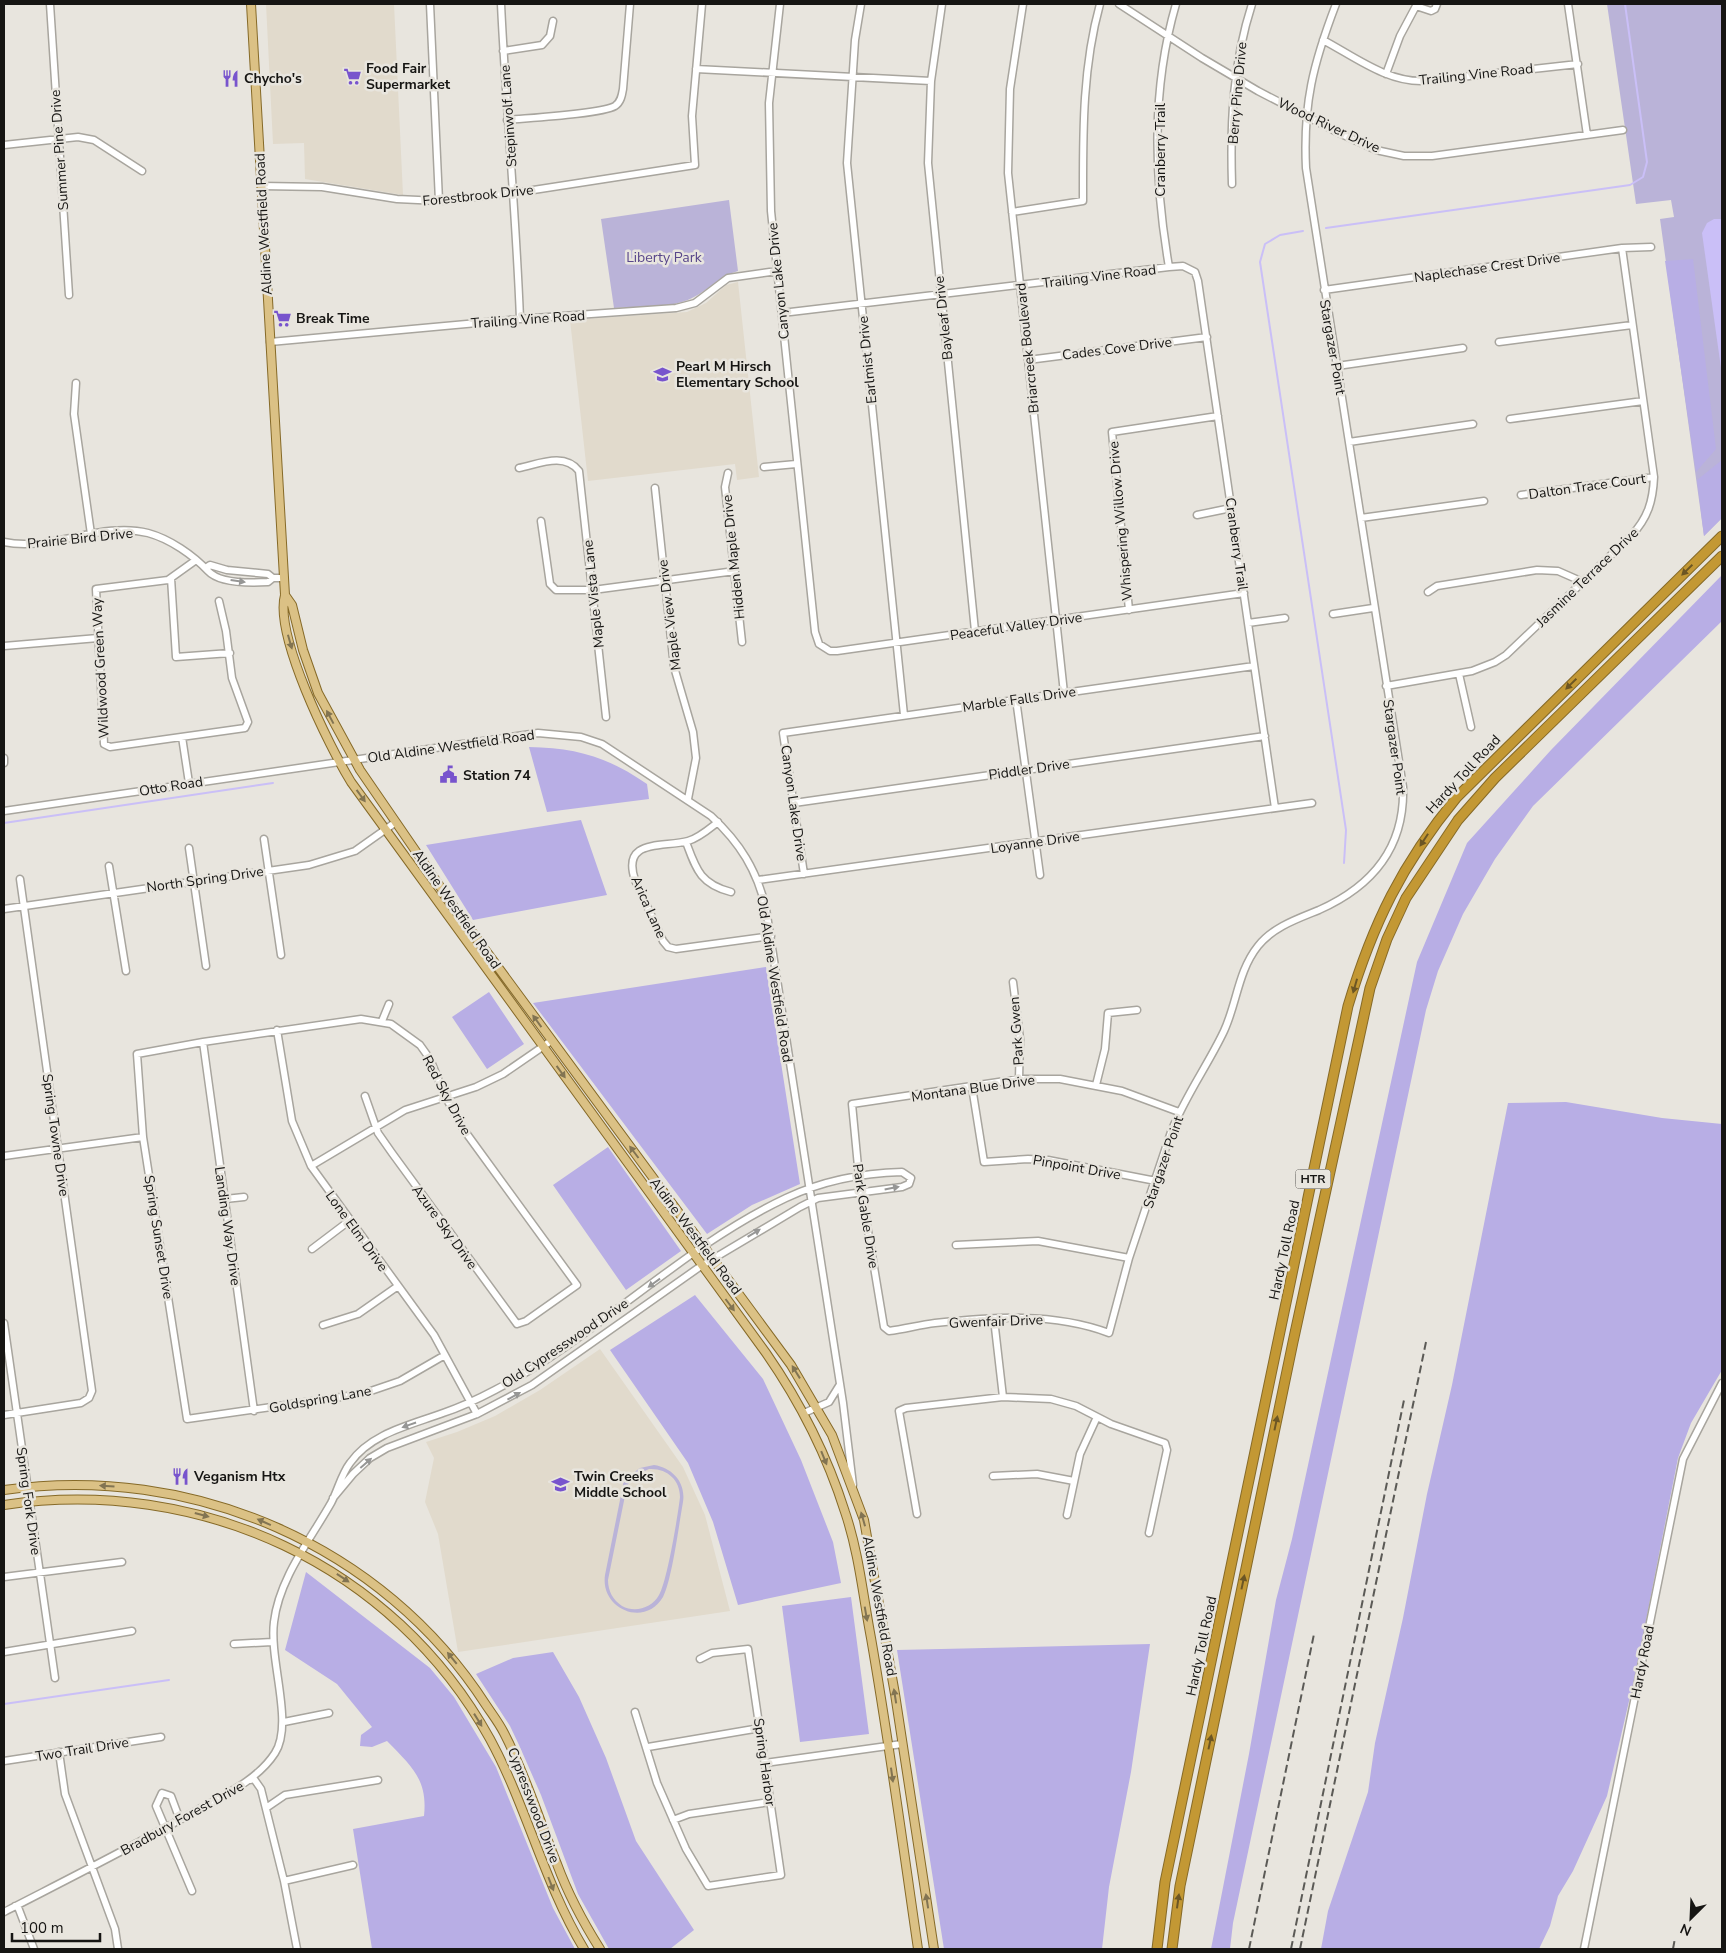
<svg xmlns="http://www.w3.org/2000/svg" width="1726" height="1953" viewBox="0 0 1726 1953" font-family="'Nunito Sans',sans-serif">
<rect width="100%" height="100%" fill="#e8e5de"/>
<path fill="#e1dacc" d="M266 4H394L403 195 305 179 304 143 273 144Z
M738 282 759 477 737 480 735 464 588 481 570 320 687 312 706 303 726 285Z
M600 1349 683 1467 705 1515 730 1611 458 1652 438 1534 425 1502 434 1458 426 1442 457 1432 495 1416 540 1390Z"/>
<path fill="#bab3d8" fill-rule="evenodd" d="M1607 4H1722V518L1704 536 1660 219 1674 217 1671 200 1636 204Z
M729 200 738 271C719 276 709 290 692 298 670 309 638 306 614 308L601 219Z
M654 1465C673 1468 686 1483 683 1502 679 1524 672 1580 663 1597 645 1628 600 1609 605 1575L625 1475 629 1476 640 1468ZM649 1469C667 1468 680 1480 680 1497 678 1515 667 1582 659 1595 652 1608 635 1613 622 1606 613 1600 608 1591 608 1580L627 1486 634 1476Z"/>
<path fill="#b8aee5" d="M1693 259 1716 449 1696 472 1665 261Z
M1722 460V518L1704 536 1697 480Z
M1722 575V621L1533 806 1495 859 1463 914 1438 971 1426 1010 1233 1923 1230 1949H1211L1249 1754 1276 1600 1292 1539 1417 962 1467 843 1551 750Z
M529 747C577 748 608 757 647 784L649 799 547 812Z
M581 820 607 895 473 920 426 845Z
M766 967 800 1184 752 1205 707 1234 533 1003Z
M489 992 524 1044 487 1069 452 1017Z
M1566 1102 1662 1118 1722 1124V1370L1691 1423 1678 1458 1636 1671 1607 1796 1573 1871 1558 1896 1550 1926 1539 1949H1321L1328 1911 1368 1792 1375 1743 1403 1618 1427 1494 1452 1385 1508 1103Z
M608 1147 681 1251 626 1290 553 1185Z
M695 1295 763 1379 801 1460 833 1542 841 1583 738 1605 713 1522 688 1463 610 1350Z
M306 1572 430 1668 454 1697 496 1767 553 1908 575 1949H372L353 1829 424 1816C428 1779 411 1766 387 1741L372 1747 360 1746 361 1735 372 1727 337 1684 285 1650Z
M851 1597 869 1734 800 1742 782 1606Z
M1150 1644 1131 1772 1109 1887 1102 1949H944L897 1650Z
M553 1652 579 1697 606 1758 636 1841 694 1930 670 1949H609L578 1894 541 1795 519 1745 510 1726 476 1674 513 1658Z"/>
<path fill="#cabff7" d="M1714 219H1722V375L1702 233 1707 223Z"/>
<g fill="none" stroke-linecap="round" stroke-linejoin="round">
<path stroke="#cabff7" stroke-width="2" d="M1326 228 1630 185 1643 177 1647 162 1625 4
M1303 231 1280 235 1265 244 1260 262 1346 830 1344 863
M4 823 273 783
M4 1704 169 1680"/>
<defs>
<path id="minor" d="M50 4 69 295
M430 4 439 201
M501 4C506 109 516 214 520 319
M780 4 769 103 771 211 815 632 819 644 830 651H837L1244 593
M861 4 855 40 847 163 904 715
M942 4 931 81 928 163 975 631
M1023 4 1010 89 1008 173 1064 693
M1119 4 1202 58 1258 91 1339 133 1376 150 1404 156H1432L1623 130
M1568 4 1587 135
M1416 6 1431 11 1435 9 1437 4
M1323 40C1355 57 1388 83 1425 81L1578 64
M503 51 542 45 550 36 553 21
M696 69 931 81
M1386 74 1400 36 1417 4
M507 120C527 118 601 114 615 106 621 102 622 95 623 89L630 4
M4 145 78 137 94 140 142 171
M1232 184C1230 122 1233 63 1252 4
M261 186 322 187 397 199 439 201 514 193 695 165 692 116 702 4
M1012 212 1083 201C1083 135 1082 69 1100 4
M1169 267C1154 179 1151 90 1176 4
M1324 290 1622 248 1651 247
M782 313 1169 267 1183 266 1195 272 1198 281 1275 808
M270 342 520 319 676 308 695 303 728 278 777 271
M1499 342 1632 325
M1028 360 1207 337
M1337 366 1463 348
M76 383 74 414 91 534
M1510 419 1643 401
M1349 442 1473 424
M764 467 796 464
M519 468C539 464 564 452 579 471L606 717
M728 473 725 487 742 642
M655 488 674 667 693 732 696 758 688 799
M1521 495 1654 477
M1197 515 1231 508
M1361 518 1484 501
M541 521 550 584 556 590H593L735 571
M4 542C51 552 101 521 148 533 170 539 193 555 208 571 220 584 252 583 268 582L273 578
M196 560 168 580 96 589 104 744 110 747 245 728 248 722 232 678 226 631 219 601
M207 567 210 565 227 570 268 574 273 578H284
M171 578 176 657 230 653
M1428 592 1437 586 1537 570 1558 571 1583 582
M1129 610 1112 432 1218 416
M1333 614 1373 608
M1248 623 1285 618
M4 646 98 638
M1459 674 1471 727
M1386 686 1472 671 1495 662 1506 655 1631 536C1648 518 1653 501 1654 477L1622 248
M1016 699 1040 875
M182 737 189 783
M4 758V763
M794 803 1265 736
M4 811 538 733 581 737 602 744 711 816C740 843 757 870 766 909L843 1403 853 1485
M718 822C709 829 699 838 688 841 663 848 621 838 635 880L663 941 668 947 676 949 771 936
M264 839 281 955
M686 842C696 869 700 884 731 892
M189 848 206 966
M109 866 126 971
M804 874 783 733 1254 666
M758 880 1312 803
M4 909 309 865 355 851 396 822
M1013 982 1020 1039 1019 1079
M382 1021 389 1004
M277 1030 292 1121 311 1166 434 1335 477 1414
M203 1042 254 1411
M1096 1085 1105 1049 1108 1013 1137 1010
M972 1087 984 1162 1028 1159 1048 1160 1156 1181
M365 1096 378 1133 392 1153 517 1324 526 1321 577 1285 464 1130 445 1096 430 1059 420 1045 391 1024 361 1019 203 1042 137 1054 143 1137 187 1419 362 1394 400 1381 445 1355
M1179 1112 1122 1091 1060 1079H1019L852 1104 859 1177 884 1327 889 1331C905 1329 919 1325 935 1323 993 1317 1053 1312 1109 1333L1129 1258 1171 1132C1185 1096 1208 1065 1224 1031 1237 1003 1238 971 1258 946 1273 927 1297 919 1319 910 1373 886 1405 847 1403 787L1306 168C1303 104 1313 64 1336 4
M4 1156 143 1137
M311 1166 405 1110 476 1087 503 1074 551 1041
M225 1199 244 1197
M956 1245 1038 1241 1129 1258
M312 1249 349 1221
M994 1319 1003 1397
M4 1323 55 1678
M323 1325 358 1314 398 1286
M804 1413 829 1402 839 1386
M4 1415 81 1403 89 1398 92 1391 20 879
M993 1476 1037 1474 1074 1481
M917 1514 899 1411 906 1408 1003 1397 1051 1399 1076 1406 1111 1424 1165 1443 1167 1450 1149 1533
M1067 1515 1080 1454 1097 1417
M4 1577 122 1562
M234 1644 272 1642
M4 1652 132 1631
M635 1712 657 1783 686 1849 708 1886 781 1875 748 1649 712 1653 700 1659
M284 1722 329 1713
M648 1747 760 1728
M59 1752 65 1794 115 1929 118 1949
M4 1761 161 1737
M765 1763 902 1744
M250 1780 254 1779 261 1789 284 1881 297 1949
M266 1808 285 1795 378 1780
M180 1820 171 1796 162 1793 156 1806 192 1891
M673 1820 689 1814 770 1802
M284 1881 353 1865
M15 1906 18 1907 34 1949
M4 1912C68 1879 132 1847 194 1812 222 1796 257 1781 275 1753 294 1723 269 1661 274 1622 279 1579 310 1540 331 1503 338 1490 341 1475 350 1463 371 1433 411 1425 443 1413 461 1407 478 1399 495 1390 598 1336 680 1248 786 1198 822 1181 861 1173 902 1172L911 1178 909 1184 902 1187 818 1198 800 1207 701 1266 532 1385 477 1414 387 1448 370 1458 353 1474 333 1498
M1584 1949 1683 1459 1722 1383"/>
<path id="major" d="M251 4 285 595C274 635 329 746 351 782L766 1353C800 1402 827 1455 845 1512 859 1553 863 1596 871 1638 889 1741 903 1846 918 1949
M285 595 292 605 303 650 318 693 360 770 461 917 791 1365 832 1435 864 1520 895 1694 934 1949
M4 1490C191 1463 383 1545 486 1705 492 1714 499 1723 504 1733 526 1775 539 1820 557 1864 568 1894 583 1922 600 1949
M4 1505C199 1476 393 1564 490 1739 527 1807 544 1883 584 1949"/>
<path id="highway" d="M1157 1949 1165 1882 1348 1006C1373 923 1402 864 1457 797L1722 536
M1172 1949 1180 1886 1293 1342 1370 988 1387 939 1406 898 1458 820 1495 778 1722 556"/>
</defs>
<use href="#minor" stroke="#a8a59e" stroke-width="9"/>
<use href="#major" stroke="#866a28" stroke-width="10"/>
<use href="#highway" stroke="#866a28" stroke-width="11"/>
<use href="#minor" stroke="#fff" stroke-width="6"/>
<use href="#major" stroke="#dbc185" stroke-width="8"/>
<use href="#highway" stroke="#c39834" stroke-width="9"/>
<path stroke="#5b5a56" stroke-width="2" stroke-dasharray="8 4" stroke-linecap="butt" d="M1249 1949 1314 1634
M1291 1949 1404 1400
M1300 1949 1426 1342
M1673 1949 1675 1938"/>
</g>
<defs><path id="oneway-solid" d="M-6-.8H1V-3.2L6.5 0L1 3.2V.8H-6Z" transform="scale(1.25)"/></defs>
<g fill="#6c5624">
<use href="#oneway-solid" transform="translate(1687 570) rotate(136)"/>
<use href="#oneway-solid" transform="translate(1571 684) rotate(136)"/>
<use href="#oneway-solid" transform="translate(1424 840) rotate(123)"/>
<use href="#oneway-solid" transform="translate(1355 986) rotate(106)"/>
<use href="#oneway-solid" transform="translate(1276 1423) rotate(-78)"/>
<use href="#oneway-solid" transform="translate(1243 1582) rotate(-78)"/>
<use href="#oneway-solid" transform="translate(1210 1742) rotate(-78)"/>
<use href="#oneway-solid" transform="translate(1178 1901) rotate(-82)"/>
</g>
<g fill="#969695">
<use href="#oneway-solid" transform="translate(238 581) rotate(8)"/>
<use href="#oneway-solid" transform="translate(892 1188) rotate(-11)"/>
<use href="#oneway-solid" transform="translate(754 1233) rotate(-31)"/>
<use href="#oneway-solid" transform="translate(654 1283) rotate(144)"/>
<use href="#oneway-solid" transform="translate(514 1396) rotate(-29)"/>
<use href="#oneway-solid" transform="translate(409 1425) rotate(161)"/>
<use href="#oneway-solid" transform="translate(366 1463) rotate(-41)"/>
</g>
<g fill="#827452">
<use href="#oneway-solid" transform="translate(290 642) rotate(74)"/>
<use href="#oneway-solid" transform="translate(330 717) rotate(-118)"/>
<use href="#oneway-solid" transform="translate(361 796) rotate(54)"/>
<use href="#oneway-solid" transform="translate(537 1021) rotate(-126)"/>
<use href="#oneway-solid" transform="translate(561 1072) rotate(54)"/>
<use href="#oneway-solid" transform="translate(634 1152) rotate(-127)"/>
<use href="#oneway-solid" transform="translate(730 1305) rotate(53)"/>
<use href="#oneway-solid" transform="translate(796 1372) rotate(-122)"/>
<use href="#oneway-solid" transform="translate(824 1458) rotate(68)"/>
<use href="#oneway-solid" transform="translate(107 1486) rotate(-177)"/>
<use href="#oneway-solid" transform="translate(202 1515) rotate(15)"/>
<use href="#oneway-solid" transform="translate(863 1519) rotate(-106)"/>
<use href="#oneway-solid" transform="translate(264 1522) rotate(-156)"/>
<use href="#oneway-solid" transform="translate(343 1578) rotate(34)"/>
<use href="#oneway-solid" transform="translate(866 1614) rotate(80)"/>
<use href="#oneway-solid" transform="translate(452 1658) rotate(-129)"/>
<use href="#oneway-solid" transform="translate(895 1696) rotate(-99)"/>
<use href="#oneway-solid" transform="translate(478 1720) rotate(58)"/>
<use href="#oneway-solid" transform="translate(892 1775) rotate(82)"/>
<use href="#oneway-solid" transform="translate(551 1884) rotate(69)"/>
<use href="#oneway-solid" transform="translate(927 1901) rotate(-99)"/>
</g>
<defs>
<symbol id="supermarket-bare" viewBox="-9 -9 18 18"><path d="M-6-5.5h2.5l.6 2H6L4.5 2H-2.5L-4.4-4H-6ZM-1.5 3.2a1.3 1.3 0 1 0 .1 0ZM3 3.2a1.3 1.3 0 1 0 .1 0Z" fill="#7854cd" stroke="#e8e5de" stroke-width="2.5" paint-order="stroke"/></symbol>
<symbol id="restaurant-bare" viewBox="-9 -9 18 18"><path d="M-5-6h1v4h1v-4h1v4h1v-4h1v5L-1.5 .5V6h-2V.5L-5-1ZM5-6V6H3V1.5H1.5Q1.5-4 5-6Z" fill="#7854cd" stroke="#e8e5de" stroke-width="2.5" paint-order="stroke"/></symbol>
<symbol id="school-bare" viewBox="-9 -9 18 18"><path d="M0-5L7-2L0 1L-7-2ZM-4 1L0 2.5L4 1V4Q0 6-4 4Z" fill="#7854cd" stroke="#e8e5de" stroke-width="2.5" paint-order="stroke"/></symbol>
<symbol id="civic-bare" viewBox="-9 -9 18 18"><path d="M-.6-6.5H3V-4.5H.6V-3L4-1V1h2V6H-6V1h2V-1L-.6-3ZM-1.2 2.5V6h2.4V2.5Z" fill="#7854cd" stroke="#e8e5de" stroke-width="2.5" paint-order="stroke"/></symbol>
</defs>
<g fill-rule="evenodd">
<use href="#supermarket-bare" x="340" y="64" width="25" height="25"/>
<use href="#restaurant-bare" x="218" y="66" width="25" height="25"/>
<use href="#supermarket-bare" x="270" y="306" width="25" height="25"/>
<use href="#school-bare" x="650" y="362" width="25" height="25"/>
<use href="#civic-bare" x="436" y="762" width="25" height="25"/>
<use href="#restaurant-bare" x="168" y="1464" width="25" height="25"/>
<use href="#school-bare" x="548" y="1472" width="25" height="25"/>
</g>
<g text-anchor="middle" stroke-width="5" stroke-linejoin="round" paint-order="stroke">
<rect fill="#e8e5de" stroke="#555350" stroke-width="1" x="1295.5" y="1169.5" width="35" height="19" rx="4"/>
<g font-size="12" font-weight="bold" fill="#161513">
<text x="1313" y="1183">HTR</text>
</g>
<g font-size="14" font-weight="bold" fill="#161513" stroke="#e8e5de" text-anchor="start">
<text x="366" y="73">Food Fair<tspan x="366" dy="16">Supermarket</tspan></text>
<text x="244" y="83">Chycho's</text>
<text x="296" y="323">Break Time</text>
<text x="676" y="371">Pearl M Hirsch<tspan x="676" dy="16">Elementary School</tspan></text>
<text x="463" y="780">Station 74</text>
<text x="194" y="1481">Veganism Htx</text>
<text x="574" y="1481">Twin Creeks<tspan x="574" dy="16">Middle School</tspan></text>
</g>
<g font-size="14" fill="#161513" stroke="#e8e5de">
<text transform="translate(1476 74) rotate(-6)" y="5">Trailing Vine Road</text>
<text transform="translate(1237 93) rotate(-85)" y="5">Berry Pine Drive</text>
<text transform="translate(508 116) rotate(-94)" y="5">Stepinwolf Lane</text>
<text transform="translate(1329 125) rotate(25)" y="5">Wood River Drive</text>
<text transform="translate(59 150) rotate(-94)" y="5">Summer Pine Drive</text>
<text transform="translate(1160 150) rotate(-90)" y="5">Cranberry Trail</text>
<text transform="translate(478 195) rotate(-6)" y="5">Forestbrook Drive</text>
<text transform="translate(263 224) rotate(-93)" y="5">Aldine Westfield Road</text>
<text transform="translate(1487 267) rotate(-8)" y="5">Naplechase Crest Drive</text>
<text transform="translate(1099 276) rotate(-7)" y="5">Trailing Vine Road</text>
<text transform="translate(778 281) rotate(-96)" y="5">Canyon Lake Drive</text>
<text transform="translate(943 318) rotate(-96)" y="5">Bayleaf Drive</text>
<text transform="translate(528 319) rotate(-4)" y="5">Trailing Vine Road</text>
<text transform="translate(1333 347) rotate(80)" y="5">Stargazer Point</text>
<text transform="translate(1027 348) rotate(-96)" y="5">Briarcreek Boulevard</text>
<text transform="translate(1117 348) rotate(-7)" y="5">Cades Cove Drive</text>
<text transform="translate(867 360) rotate(-96)" y="5">Earlmist Drive</text>
<text transform="translate(1587 486) rotate(-8)" y="5">Dalton Trace Court</text>
<text transform="translate(1120 521) rotate(-95)" y="5">Whispering Willow Drive</text>
<text transform="translate(80 538) rotate(-6)" y="5">Prairie Bird Drive</text>
<text transform="translate(1237 544) rotate(82)" y="5">Cranberry Trail</text>
<text transform="translate(733 557) rotate(-96)" y="5">Hidden Maple Drive</text>
<text transform="translate(1587 577) rotate(-44)" y="5">Jasmine Terrace Drive</text>
<text transform="translate(593 594) rotate(-96)" y="5">Maple Vista Lane</text>
<text transform="translate(669 615) rotate(-97)" y="5">Maple View Drive</text>
<text transform="translate(1016 626) rotate(-8)" y="5">Peaceful Valley Drive</text>
<text transform="translate(100 668) rotate(-93)" y="5">Wildwood Green Way</text>
<text transform="translate(1019 699) rotate(-8)" y="5">Marble Falls Drive</text>
<text transform="translate(451 746) rotate(-8)" y="5">Old Aldine Westfield Road</text>
<text transform="translate(1395 747) rotate(82)" y="5">Stargazer Point</text>
<text transform="translate(1029 769) rotate(-8)" y="5">Piddler Drive</text>
<text transform="translate(1463 774) rotate(-47)" y="5">Hardy Toll Road</text>
<text transform="translate(171 786) rotate(-9)" y="5">Otto Road</text>
<text transform="translate(794 803) rotate(82)" y="5">Canyon Lake Drive</text>
<text transform="translate(1035 842) rotate(-8)" y="5">Loyanne Drive</text>
<text transform="translate(205 879) rotate(-8)" y="5">North Spring Drive</text>
<text transform="translate(649 907) rotate(66)" y="5">Arica Lane</text>
<text transform="translate(457 909) rotate(55)" y="5">Aldine Westfield Road</text>
<text transform="translate(775 979) rotate(81)" y="5">Old Aldine Westfield Road</text>
<text transform="translate(1016 1031) rotate(-94)" y="5">Park Gwen</text>
<text transform="translate(973 1088) rotate(-8)" y="5">Montana Blue Drive</text>
<text transform="translate(447 1095) rotate(62)" y="5">Red Sky Drive</text>
<text transform="translate(56 1135) rotate(82)" y="5">Spring Towne Drive</text>
<text transform="translate(1163 1162) rotate(-71)" y="5">Stargazer Point</text>
<text transform="translate(1077 1167) rotate(10)" y="5">Pinpoint Drive</text>
<text transform="translate(866 1216) rotate(81)" y="5">Park Gable Drive</text>
<text transform="translate(228 1226) rotate(82)" y="5">Landing Way Drive</text>
<text transform="translate(445 1227) rotate(54)" y="5">Azure Sky Drive</text>
<text transform="translate(357 1231) rotate(54)" y="5">Lone Elm Drive</text>
<text transform="translate(696 1236) rotate(53)" y="5">Aldine Westfield Road</text>
<text transform="translate(159 1237) rotate(81)" y="5">Spring Sunset Drive</text>
<text transform="translate(1284 1250) rotate(-78)" y="5">Hardy Toll Road</text>
<text transform="translate(996 1321) rotate(-2)" y="5">Gwenfair Drive</text>
<text transform="translate(565 1343) rotate(-34)" y="5">Old Cypresswood Drive</text>
<text transform="translate(320 1399) rotate(-10)" y="5">Goldspring Lane</text>
<text transform="translate(29 1501) rotate(82)" y="5">Spring Fork Drive</text>
<text transform="translate(880 1606) rotate(80)" y="5">Aldine Westfield Road</text>
<text transform="translate(1201 1646) rotate(-78)" y="5">Hardy Toll Road</text>
<text transform="translate(1642 1662) rotate(-79)" y="5">Hardy Road</text>
<text transform="translate(82 1749) rotate(-9)" y="5">Two Trail Drive</text>
<text transform="translate(765 1762) rotate(82)" y="5">Spring Harbor</text>
<text transform="translate(534 1805) rotate(69)" y="5">Cypresswood Drive</text>
<text transform="translate(182 1818) rotate(-29)" y="5">Bradbury Forest Drive</text>
</g>
<g font-size="14" fill="#58468a" stroke="#e8e5de">
<text x="664" y="262">Liberty Park</text>
</g>
</g>
<rect width="1726" height="1953" fill="none" stroke="#161513" stroke-width="10"/>
<g transform="translate(1691 1918) rotate(204)" stroke="#e8e5de" stroke-width="4" paint-order="stroke">
<path d="M0-4L9 19L0 12L-9 19Z" fill="#161513"/>
<text y="-8" font-size="14" font-weight="bold" text-anchor="middle" fill="#161513">N</text>
</g>
<path d="M12 1933v8h88v-8" fill="none" stroke="#161513" stroke-width="2.5"/>
<text x="20" y="1933" font-size="15" fill="#161513" stroke="#e8e5de" stroke-width="4" paint-order="stroke">100 m</text>
</svg>
